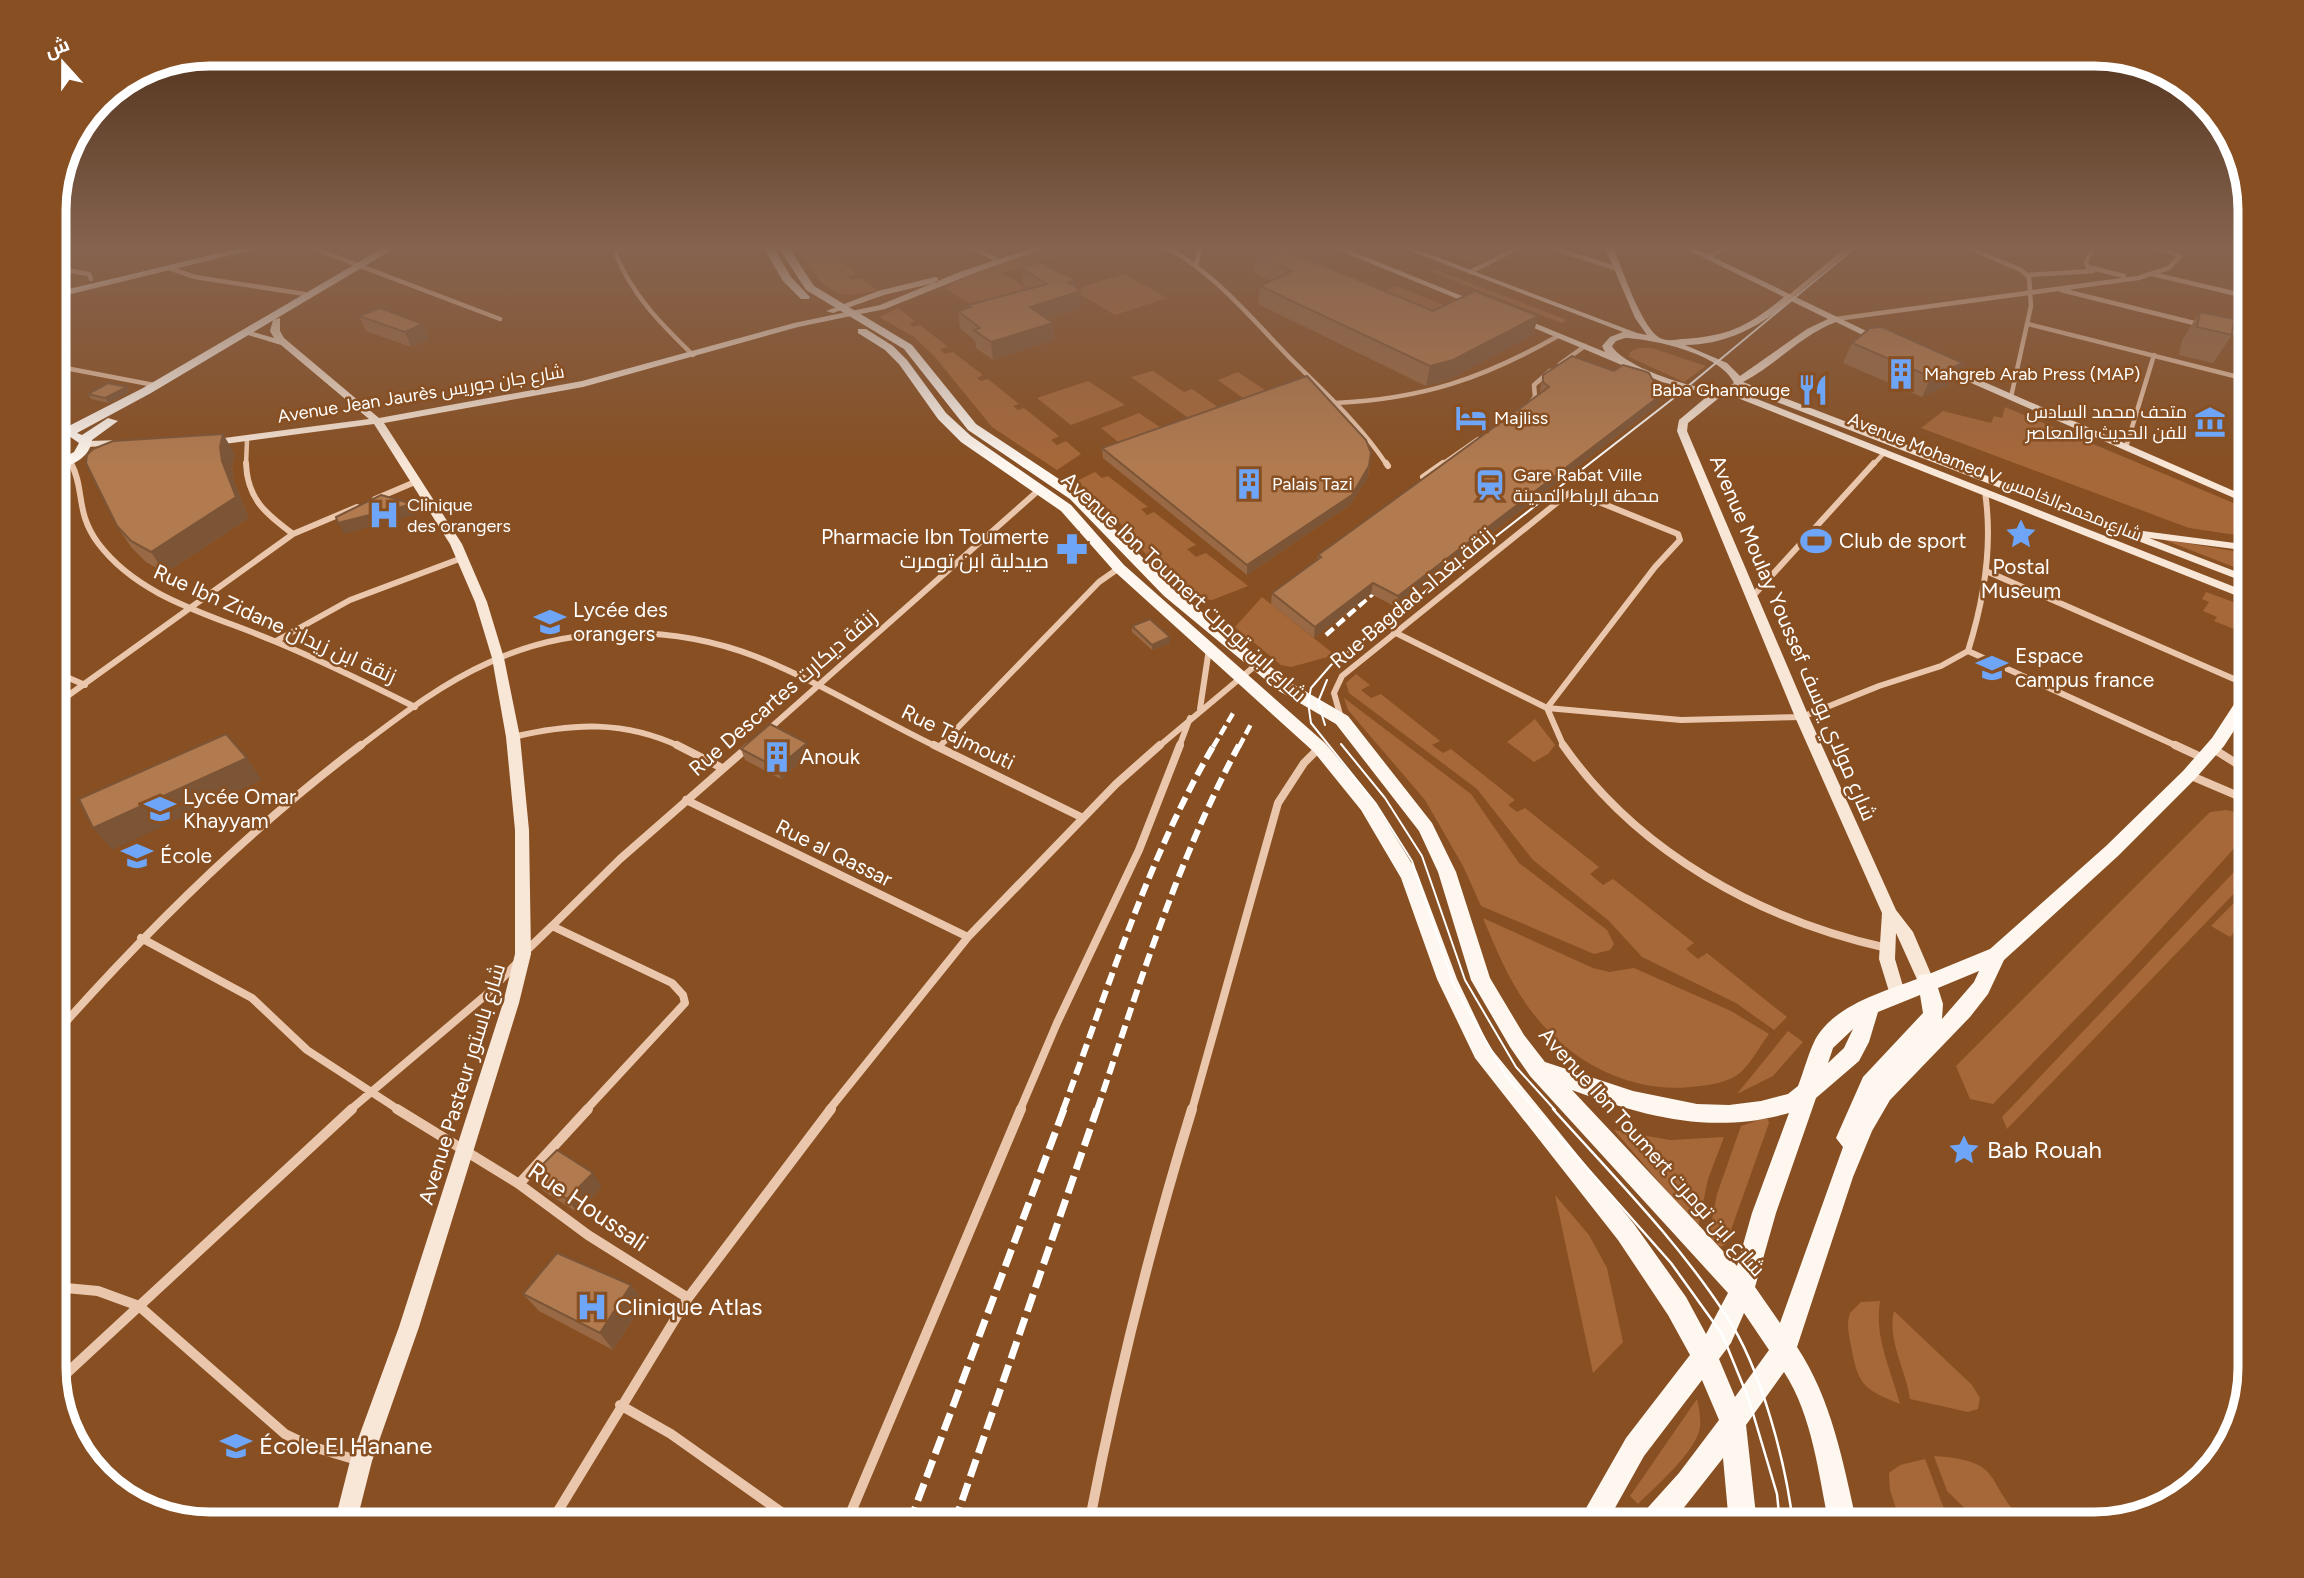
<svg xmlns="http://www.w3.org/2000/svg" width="2304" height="1578" viewBox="0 0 2304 1578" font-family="Figtree,Cairo,sans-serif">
<rect width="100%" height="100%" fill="#874f22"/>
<path fill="#a66839" d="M796 245H819L829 253 824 254 826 257 832 255 856 274 848 276 852 280 861 278 877 290C829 304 819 283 796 245Z
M1055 245H1091L1002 273 1030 291 978 309 944 288 978 271Z
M1479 245 1507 249 1477 264 1456 257Z
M1436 270 1567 320 1562 323 1431 272Z
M1124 274 1167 298 1115 315 1073 290Z
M1397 286 1446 306 1429 311 1374 296Z
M898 308 915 321 909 324 913 327 920 325 948 347 940 349 945 354 953 352 983 375 977 378 981 381 988 379 1019 404 1013 406 1018 410 1024 408 1059 436 1051 440 1057 445 1066 441 1081 454 1057 470 992 427 935 357 914 337 879 317Z
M1652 348 1706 366 1684 382 1629 357 1630 352 1638 348Z
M1153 371 1184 392 1192 389 1228 414 1197 424 1131 377Z
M1238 372 1265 390 1243 398 1218 380Z
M1088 381 1125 405 1071 425 1037 398Z
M2005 407 2250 510V537L2189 528 1921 428 1943 411 1991 423 1994 416 2002 418Z
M1139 413 1170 434 1127 449 1101 428Z
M1095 472 1102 478 1108 476 1148 507 1141 509 1147 515 1154 512 1196 545 1187 549 1196 557 1206 553 1248 586 1212 600C1172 596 1132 535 1106 507 1097 497 1086 490 1077 481Z
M2162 539 2239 552 2244 571Z
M2206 592 2247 607 2234 629 2214 621 2217 617 2203 611 2209 602 2202 599Z
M1262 597 1335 655 1291 667 1281 665 1235 627Z
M1356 674 1370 685 1361 690 1371 698 1381 694 1440 741 1432 745 1443 753 1451 749 1515 800 1508 805 1517 812 1525 808 1599 867 1590 874 1603 885 1613 879 1694 943 1686 949 1698 959 1707 953 1787 1017 1774 1030 1736 1003 1642 957 1609 921 1533 860 1477 789 1349 693 1346 683Z
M1344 698 1471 794 1519 863 1607 930 1614 944 1610 950 1594 954 1481 906 1463 866 1425 800 1348 710Z
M1535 719 1555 745 1548 754 1534 762 1507 742Z
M2226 810 2250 815V831L2129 964 1993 1104 1970 1099 1956 1066 2210 812Z
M2250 855V877L2007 1129 2002 1117Z
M2250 887V923L2244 922 2230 937 2211 926Z
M1483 918 1593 968 1609 972 1634 968 1731 1011 1769 1034C1760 1046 1751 1063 1740 1073 1731 1081 1712 1085 1700 1086 1633 1096 1569 1063 1529 1008 1509 981 1496 949 1483 918Z
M1788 1031 1803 1042 1773 1076 1737 1094Z
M1762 1119H1768L1769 1123 1726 1244 1721 1247 1708 1240 1717 1194 1741 1126Z
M1614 1130 1670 1140 1724 1137 1708 1179 1698 1227Z
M1555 1195 1589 1235 1607 1268 1623 1342 1593 1373Z
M1880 1301C1874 1338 1891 1369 1900 1404 1863 1389 1858 1385 1851 1346 1849 1335 1846 1325 1850 1313L1861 1302Z
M1894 1311 1972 1385 1980 1398 1978 1409 1968 1412 1910 1399C1906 1369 1887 1341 1894 1311Z
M1697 1399C1699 1408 1701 1418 1700 1427 1697 1451 1655 1487 1638 1504L1630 1496Z
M1934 1456C2007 1461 1982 1481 2026 1524H1981L1947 1491Z
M1925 1459 1946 1514 1942 1524H1901L1890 1490 1889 1473 1900 1465Z"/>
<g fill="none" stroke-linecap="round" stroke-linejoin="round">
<path stroke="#eac7ac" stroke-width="4.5" d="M305 245 500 319
M624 245 615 252C631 294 661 324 693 355
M970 245 1000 262
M1162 245C1212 270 1251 318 1290 358 1324 392 1360 424 1387 465
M1544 245 1618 269
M1962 245 2021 270 2029 277 2031 306 2011 397
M2094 245 2086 263 2088 267 2124 276
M1707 257 1734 245
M1196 265 1201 245
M55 268 89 274 91 279
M169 268 195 277 305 294
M1470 272 1524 245
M2152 274 2250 297
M2027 275 2093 271
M2061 290 2202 325
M1790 297 1852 245
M1836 319 2138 278 2169 268 2180 256 2152 245
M2028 324 2250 380
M2224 330 2250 336
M1560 364 1585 346
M55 366 154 385
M1531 402 1535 397 1534 385 1550 371
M1335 403C1422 399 1482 379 1558 336
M2126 447 2154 355
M69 460 72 465
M246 465 247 440
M1441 465 1478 439
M1873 465 1885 452"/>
<path stroke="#eac7ac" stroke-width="6" d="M71 463C85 489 75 512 98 543 140 599 213 615 274 641 322 661 369 684 415 707
M246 463C247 499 266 514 293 534
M1386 463 1388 466
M1423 477 1443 463
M375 499 415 482
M1986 571 2250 686
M1753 596 1874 463
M1394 632 1547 708 1681 720 1802 717 1879 686 1941 666 1968 651C1984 600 1993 545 1985 492
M276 641 350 600 462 558
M1968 651 2179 747
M55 672 85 685
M55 705 293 534 357 507
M1547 708 1564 747
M1200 709 1209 649
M1341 718 1334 693 1342 676 1569 493 1579 494 1678 534 1680 540 1655 567 1547 708
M768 730 1040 489
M513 737C573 723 624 720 681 747
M359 747C400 716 441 684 488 663 570 624 673 624 757 657 819 682 877 718 937 747
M939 747 1099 582 1119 568
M1158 747 1256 665
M1179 747 1190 718"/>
<path stroke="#eac7ac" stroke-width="8" d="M677 745 722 768
M934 745 1081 817
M1563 745C1638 853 1761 920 1887 948
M2175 745 2203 758
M2212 748 2250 772
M2189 775 2250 801
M686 800 968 937
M552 926 620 859 748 747
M141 938 252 998 307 1050 399 1110
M525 952 552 926 672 983 683 995 685 1003 586 1110
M55 1034C149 928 248 830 361 745
M350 1110 487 994 516 964
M829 1110 968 937 1116 784 1160 745
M1020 1110 1057 1023 1139 850 1180 745
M1192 1110 1278 803 1304 763 1319 748"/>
<path stroke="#eac7ac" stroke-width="10" d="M397 1109 519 1184 588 1235 688 1298
M519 1184 588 1109
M55 1287 98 1291 139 1306 285 1434 310 1446 357 1460
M56 1383 352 1109
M620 1405 671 1434 798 1524
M550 1524 688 1298 831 1109
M846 1524 1021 1109
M1089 1524C1116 1383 1150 1246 1192 1109"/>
<path fill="#f8e6d7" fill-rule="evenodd" d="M260 245H273L55 298V292Z
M1043 245H1054L977 272 885 309 798 327 583 387 384 423 462 544 487 602 504 658 520 737 529 830 531 954 519 1003 419 1327 372 1461 356 1524H334L350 1461 399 1327 503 1003 515 954V830L506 737 492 658 475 602 450 544 374 424 209 446 204 443 209 440 369 419 281 345 248 335 253 332 274 338 270 331 273 320 280 318V331L284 338 379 418 582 381 794 323 880 305 962 271Z
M1326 245H1336L1482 304 1475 306Z
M1395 245H1405L1637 333 1647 335 1635 318 1604 245H1612C1622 268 1639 321 1657 336 1664 342 1674 340 1682 339 1729 336 1747 327 1784 297L1678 245H1688L1885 340 1877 342 1836 322C1801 335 1776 365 1743 382L2131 531 2135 530 2250 545V551L2149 538 2250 577V584L1740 388 1734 390 2250 593V601L1725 393 1688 423 1687 431 1809 717 1896 910 1913 932 1934 981 1932 986 1926 988 1920 986 1896 933 1895 959 1905 993 1903 998 1897 1000 1891 998 1879 959 1882 913 1795 717 1677 431 1679 420 1710 394 1662 382 1515 320 1522 318 1605 352 1602 346 1610 337 1623 332ZM1791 301 1828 319 1807 329 1740 376 1727 363 1685 345C1728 344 1758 327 1791 301ZM1625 338C1654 339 1721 354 1734 383 1727 387 1721 389 1713 389 1689 388 1623 366 1612 346L1616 341Z
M935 277 938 278V282L884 295 833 313 826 311 878 291Z
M1937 364H1943L2250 498V505L1937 368Z
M125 440 130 443 129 445 86 447 81 444 86 441Z"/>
<path fill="#fef7f0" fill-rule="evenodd" d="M388 245H400L151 393 77 433 82 435 108 418 118 421 92 440C90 458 71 466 55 470V462L74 452 79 443 69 436 57 438V432L143 388Z
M762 245H772L791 277 810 297 809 299H801L783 281Z
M777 245H787L814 286 912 345 976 424 1080 493 1174 590 1291 683 1348 716 1432 823 1456 872 1490 978 1524 1035 1545 1062 1633 1091 1697 1104 1729 1105 1761 1101 1788 1094 1798 1086C1804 1071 1808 1054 1815 1040 1834 1005 1883 992 1917 979L1919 975 1929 974 1990 949 2106 846 2183 771 2212 738 2244 689 2250 688V706L2224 746 2195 779 2118 856 2004 960 1988 994 1970 1017 1890 1100 1872 1131 1853 1177 1797 1347C1832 1400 1843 1462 1857 1524H1829C1818 1473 1813 1417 1784 1372L1746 1425 1757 1524H1729L1723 1458 1671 1524H1638L1642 1514 1679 1473 1719 1420 1702 1380 1644 1456 1606 1524H1577L1626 1438 1690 1355 1668 1315 1618 1240 1475 1058 1437 979 1401 878 1361 810 1314 752 1114 571 1061 511 961 442 938 419 899 364 885 350 858 333V329H866L893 346 907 360 946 413 971 436 1071 505 1124 565 1326 744 1373 800 1417 872 1457 979 1489 1046 1634 1224 1686 1297 1706 1334 1728 1293 1530 1076 1510 1047 1471 980 1438 872 1419 831 1336 724 1279 691 1164 596 1070 499 968 430 904 349 806 290ZM1979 971 1974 982 1942 1019 1943 1004 1938 988ZM1920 995 1923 1013 1863 1077 1836 1138 1843 1147 1780 1323 1755 1287 1776 1213 1816 1098 1859 1061 1869 1042 1878 1012ZM1853 1029 1844 1048 1828 1063 1833 1048ZM1572 1090C1646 1117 1711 1135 1789 1113L1752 1213 1737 1266ZM1744 1313 1769 1350 1735 1397 1719 1359 1731 1343Z"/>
<path stroke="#fff" stroke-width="2" d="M55 294 256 245
M1325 725 1318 702 1327 680
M1341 744 1385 798 1422 856 1465 980 1516 1067 1555 1110
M1536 1110 1506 1076 1454 985 1412 861 1376 804 1311 723 1308 702 1311 688 1331 665 1675 397 1858 245"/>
<path stroke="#fff" stroke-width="2.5" d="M1535 1109 1671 1263 1722 1334 1749 1400 1777 1494 1780 1524
M1553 1109C1613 1176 1678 1241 1727 1317 1761 1368 1786 1463 1793 1524"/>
<path stroke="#fff" stroke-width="4.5" stroke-dasharray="10 4.5" stroke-linecap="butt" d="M1326 635 1386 582
M1213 747 1235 710
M1239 747 1251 724"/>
<path stroke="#fff" stroke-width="6" stroke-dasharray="13 6" stroke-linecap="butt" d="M1063 1110C1109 987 1147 859 1214 745
M1097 1110C1139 986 1177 861 1239 745"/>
<path stroke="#fff" stroke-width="7" stroke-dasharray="18 7" stroke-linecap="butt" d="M909 1524 1064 1109
M954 1524 1097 1109"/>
</g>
<path fill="#986944" d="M1255 255 1334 256 1317 263 1433 311 1538 316 1533 335 1449 380 1426 386 1258 304 1260 286 1271 281 1254 273Z
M1022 268 1076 280V288L1081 308 1048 319 1053 323 1054 340 993 360 976 348 975 341 960 328 958 311 969 308 968 305 1030 289 1023 284Z
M2200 312 2232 335 2213 363 2179 355 2182 340Z
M359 316 423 324 429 339 411 347 366 331Z
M1852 343 1963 363 1953 382 1922 397 1843 363Z
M1543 375 1657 405 1396 607 1371 594 1314 638 1271 604 1272 593 1317 560 1318 555 1541 393 1540 392 1541 385Z
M130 392 109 403 91 399 88 394Z
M1102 448 1371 453 1368 477 1350 505 1247 575 1103 458Z
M235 454 232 468 234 481 249 518 165 573 146 562 131 547 117 526Z
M1132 626 1170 643 1152 650 1132 632Z
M741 749 810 754 781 779 745 760Z
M532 1175 602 1187 578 1213 542 1190Z
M631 1285 644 1302 613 1350 539 1311 523 1294Z"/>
<path fill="#7c5537" d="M1319 245H1335L1334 256 1295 273 1296 254Z
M1076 280V292L1081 291V308L1031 324 1030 307 1068 282Z
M1538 316 1533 335 1449 380 1426 386 1430 366Z
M1053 323 1054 340 993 360 991 342Z
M423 324 429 339 411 347 405 332Z
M1963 363 1953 382 1922 397 1931 377Z
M127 387 130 392 109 403 105 398Z
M1661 395 1657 405 1396 607 1398 596Z
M223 434 235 454 232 468 234 481 249 518 165 573 151 552 222 461 220 447Z
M1369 466 1368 477 1350 505 1247 575V565Z
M413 504 418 514 344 534 338 523Z
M1373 583 1371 594 1314 638 1315 627Z
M1170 637V643L1152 650V645Z
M807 743 810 754 781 779 777 768Z
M247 758 262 780 112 850 93 828Z
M593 1173 602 1187 578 1213 567 1199Z
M631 1285 644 1302 613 1350 600 1333Z"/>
<path fill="#b17a4f" stroke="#7c5537" stroke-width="2" d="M1280 245H1319L1296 254 1433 311 1475 291 1538 316 1453 360 1430 366 1260 286 1293 271 1255 255Z
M1039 262 1076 280 1068 282 1081 291 1030 307 1053 323 991 342 974 330 980 328 958 311 971 307 968 305 1047 284 1022 268Z
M380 308 423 324 405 332 359 316Z
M2200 312 2234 319 2232 335 2197 327Z
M1882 327 1963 363 1931 377 1852 343 1870 328Z
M1572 356 1614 371 1623 365 1644 371 1649 373 1661 395 1398 596 1373 583 1315 627 1272 593 1321 557 1318 555 1549 387 1543 382V375Z
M1307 376 1366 440 1371 453 1369 466 1352 495 1247 565 1102 448Z
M108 383 127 387 105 398 88 394Z
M223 434 220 447 222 461 236 497 151 552 131 541 117 526 86 463 87 455 93 449 113 441Z
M381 495 413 504 338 523 336 517Z
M1150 619 1170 637 1152 645 1132 626Z
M770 724 807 743 777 768 741 749Z
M226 734 247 758 93 828 79 799Z
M557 1150 593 1173 567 1199 532 1175Z
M557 1253 631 1285 600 1333 523 1294Z"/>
<linearGradient id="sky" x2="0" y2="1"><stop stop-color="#4a2b13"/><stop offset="0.53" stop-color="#85634f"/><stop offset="1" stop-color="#85634f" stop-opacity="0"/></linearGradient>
<rect width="2304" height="466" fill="url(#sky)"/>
<defs>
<symbol id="building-bare" viewBox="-9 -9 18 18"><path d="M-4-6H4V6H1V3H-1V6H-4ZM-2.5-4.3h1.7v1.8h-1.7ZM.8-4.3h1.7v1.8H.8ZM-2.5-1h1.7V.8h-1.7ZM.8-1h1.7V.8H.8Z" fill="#6ea5f6" stroke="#874f22" stroke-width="2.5" paint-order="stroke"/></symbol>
<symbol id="restaurant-bare" viewBox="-9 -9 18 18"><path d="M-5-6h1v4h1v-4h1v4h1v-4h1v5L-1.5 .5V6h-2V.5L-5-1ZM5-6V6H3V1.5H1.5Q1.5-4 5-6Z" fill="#6ea5f6" stroke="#874f22" stroke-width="2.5" paint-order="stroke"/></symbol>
<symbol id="hotel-bare" viewBox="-9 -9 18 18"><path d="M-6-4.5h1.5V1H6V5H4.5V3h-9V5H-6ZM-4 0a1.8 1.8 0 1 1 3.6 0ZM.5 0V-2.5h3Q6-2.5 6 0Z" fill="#6ea5f6" stroke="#874f22" stroke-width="2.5" paint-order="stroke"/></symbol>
<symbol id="museum-bare" viewBox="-9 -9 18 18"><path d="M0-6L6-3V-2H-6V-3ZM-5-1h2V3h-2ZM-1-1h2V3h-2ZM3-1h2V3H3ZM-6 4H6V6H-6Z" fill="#6ea5f6" stroke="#874f22" stroke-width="2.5" paint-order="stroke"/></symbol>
<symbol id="station-bare" viewBox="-9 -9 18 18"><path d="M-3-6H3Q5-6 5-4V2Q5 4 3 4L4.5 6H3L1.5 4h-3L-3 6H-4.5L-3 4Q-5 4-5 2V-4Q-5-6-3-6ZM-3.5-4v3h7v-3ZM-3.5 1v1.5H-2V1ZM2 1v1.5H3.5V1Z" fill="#6ea5f6" stroke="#874f22" stroke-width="2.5" paint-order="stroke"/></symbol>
<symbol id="hospital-bare" viewBox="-9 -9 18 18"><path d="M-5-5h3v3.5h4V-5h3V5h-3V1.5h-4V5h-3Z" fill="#6ea5f6" stroke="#874f22" stroke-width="2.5" paint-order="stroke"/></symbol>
<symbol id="sight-bare" viewBox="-9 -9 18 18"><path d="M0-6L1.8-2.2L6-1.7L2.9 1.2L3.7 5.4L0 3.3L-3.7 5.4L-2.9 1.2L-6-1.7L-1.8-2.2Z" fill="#6ea5f6" stroke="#874f22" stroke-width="2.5" paint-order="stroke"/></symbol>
<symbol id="stadium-bare" viewBox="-9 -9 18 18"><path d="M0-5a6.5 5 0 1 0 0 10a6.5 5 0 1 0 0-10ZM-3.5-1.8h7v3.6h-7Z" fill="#6ea5f6" stroke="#874f22" stroke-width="2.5" paint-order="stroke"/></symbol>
<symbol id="pharmacy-bare" viewBox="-9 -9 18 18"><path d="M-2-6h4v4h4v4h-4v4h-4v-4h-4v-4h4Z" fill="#6ea5f6" stroke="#874f22" stroke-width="2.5" paint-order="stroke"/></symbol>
<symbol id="school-bare" viewBox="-9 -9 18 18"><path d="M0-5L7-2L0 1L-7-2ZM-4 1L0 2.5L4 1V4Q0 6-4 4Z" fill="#6ea5f6" stroke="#874f22" stroke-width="2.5" paint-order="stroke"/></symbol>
</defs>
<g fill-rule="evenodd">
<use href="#building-bare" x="1879" y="352" width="44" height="44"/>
<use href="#restaurant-bare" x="1791" y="368" width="44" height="44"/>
<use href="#hotel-bare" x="1449" y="396" width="44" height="44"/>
<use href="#museum-bare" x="2188" y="400" width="44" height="44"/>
<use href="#building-bare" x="1227" y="462" width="44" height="44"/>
<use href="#station-bare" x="1468" y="463" width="44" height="44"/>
<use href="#hospital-bare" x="362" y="493" width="44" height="44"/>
<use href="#sight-bare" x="1999" y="512" width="44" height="44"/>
<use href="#stadium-bare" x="1794" y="519" width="44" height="44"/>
<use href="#pharmacy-bare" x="1050" y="527" width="44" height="44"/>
<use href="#school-bare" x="528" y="600" width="44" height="44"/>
<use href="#school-bare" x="1970" y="646" width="44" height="44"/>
<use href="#building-bare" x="755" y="735" width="44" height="44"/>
<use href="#school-bare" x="138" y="787" width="44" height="44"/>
<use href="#school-bare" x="115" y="834" width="44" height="44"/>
<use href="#sight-bare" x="1942" y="1128" width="44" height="44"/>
<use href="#hospital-bare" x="570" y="1285" width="44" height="44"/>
<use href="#school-bare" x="214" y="1424" width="44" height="44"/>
</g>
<g text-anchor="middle" stroke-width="5" stroke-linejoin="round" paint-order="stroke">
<g font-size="18" fill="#fff" stroke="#874f22" text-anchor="start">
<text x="1924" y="380">Mahgreb Arab Press (MAP)</text>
<text x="1790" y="396" text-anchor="end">Baba Ghannouge</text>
<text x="2187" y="418" text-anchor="end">متحف محمد السادس<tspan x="2187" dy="21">للفن الحديث والمعاصر</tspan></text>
<text x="1494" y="424">Majliss</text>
<text x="1513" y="481">Gare Rabat Ville<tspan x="1513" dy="21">محطة الرباط المدينة</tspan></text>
<text x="1272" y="490">Palais Tazi</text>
<text x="407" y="511">Clinique<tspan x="407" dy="21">des orangers</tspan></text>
</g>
<g font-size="18" fill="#fff" stroke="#874f22">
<text transform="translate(421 394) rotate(-9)" y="6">Avenue Jean Jaurès شارع جان جوريس</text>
<text transform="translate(1995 477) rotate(22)" y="6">Avenue Mohamed V شارع محمد الخامس</text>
</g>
<g font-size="21" fill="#fff" stroke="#874f22" text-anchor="start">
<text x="1049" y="544" text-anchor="end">Pharmacie Ibn Toumerte<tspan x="1049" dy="24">صيدلية ابن تومرت</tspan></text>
<text x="1839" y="548">Club de sport</text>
<text x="2021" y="574" text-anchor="middle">Postal<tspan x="2021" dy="24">Museum</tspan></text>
<text x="573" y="617">Lycée des<tspan x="573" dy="24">orangers</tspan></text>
<text x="2015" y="663">Espace<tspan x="2015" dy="24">campus france</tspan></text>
<text x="800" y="764">Anouk</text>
<text x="183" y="804">Lycée Omar<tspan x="183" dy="24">Khayyam</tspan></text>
<text x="160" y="863">École</text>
</g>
<g font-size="21" fill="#fff" stroke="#874f22">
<text transform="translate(1184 587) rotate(43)" y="7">Avenue Ibn Toumert شارع ابن تومرت</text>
<text transform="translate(1412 598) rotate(-40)" y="7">Rue Bagdad زنقة بغداد</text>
<text transform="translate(275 624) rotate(24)" y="7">Rue Ibn Zidane زنقة ابن زيدان</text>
<text transform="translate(1793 638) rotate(67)" y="7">Avenue Moulay Youssef شارع مولاي يوسف</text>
<text transform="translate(783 693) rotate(-41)" y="7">Rue Descartes زنقة ديكارت</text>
<text transform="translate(958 737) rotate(26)" y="7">Rue Tajmouti</text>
<text transform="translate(834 853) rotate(26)" y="7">Rue al Qassar</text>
<text transform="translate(462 1084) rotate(-73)" y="7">Avenue Pasteur شارع باستور</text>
<text transform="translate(1652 1152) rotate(48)" y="7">Avenue Ibn Toumert شارع ابن تومرت</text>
</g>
<g font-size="24" fill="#fff" stroke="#874f22" text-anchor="start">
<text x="1987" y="1158">Bab Rouah</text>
<text x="615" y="1315">Clinique Atlas</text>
<text x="259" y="1454">École El Hanane</text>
</g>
<g font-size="24" fill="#fff" stroke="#874f22">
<text transform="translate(588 1207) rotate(34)" y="8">Rue Houssali</text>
</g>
</g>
<path d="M0 0H2304V1578H0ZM210 66H2094A144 144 0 0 1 2238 210V1368A144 144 0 0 1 2094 1512H210A144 144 0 0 1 66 1368V210A144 144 0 0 1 210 66Z" fill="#874f22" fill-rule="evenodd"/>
<path fill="none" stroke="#fff" stroke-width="9" d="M210 66H2094A144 144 0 0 1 2238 210V1368A144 144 0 0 1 2094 1512H210A144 144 0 0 1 66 1368V210A144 144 0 0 1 210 66Z"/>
<g transform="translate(63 63) rotate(339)" stroke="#874f22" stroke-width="5" paint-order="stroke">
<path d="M0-5L12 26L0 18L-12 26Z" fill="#ffffff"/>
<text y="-10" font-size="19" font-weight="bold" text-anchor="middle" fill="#ffffff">ش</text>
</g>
</svg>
